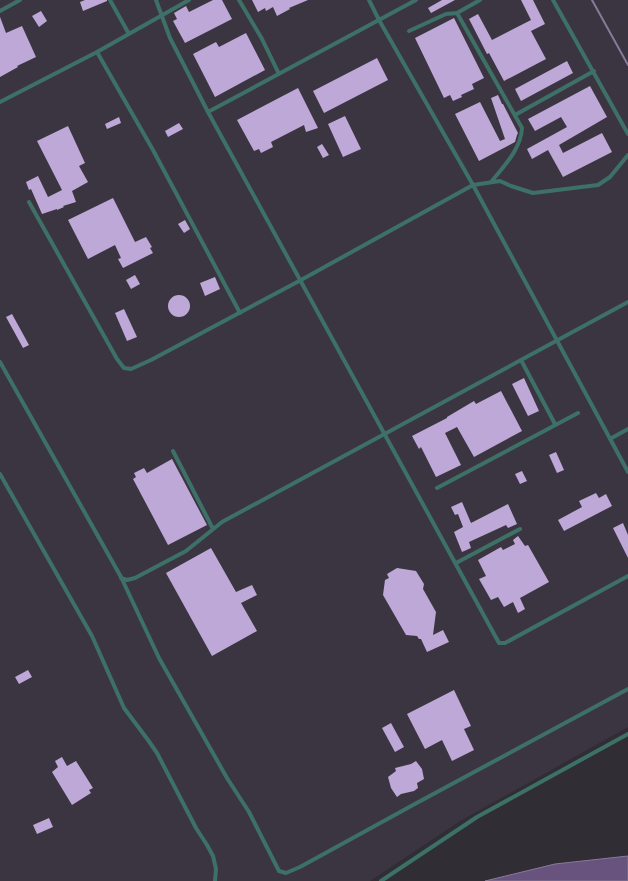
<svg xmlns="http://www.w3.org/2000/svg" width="628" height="881" viewBox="0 0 628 881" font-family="Bitter,serif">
<rect width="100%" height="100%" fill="#302d34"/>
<path fill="#3b3542" d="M0 0H628V727L460 821 370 881H0Z"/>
<path fill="#67537d" stroke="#897a99" d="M628 856V881H485L555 864Z"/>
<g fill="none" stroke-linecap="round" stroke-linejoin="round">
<path stroke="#897a99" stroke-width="2" d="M592 0 628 65"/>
</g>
<path fill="#bea8d7" d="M85 0H107V1L83 11 80 2Z
M213 0H222L232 19 185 43 173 21 177 19 174 13 186 6 189 12Z
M252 0H308L289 8 290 9 277 16 273 7 266 11 265 8 258 12Z
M442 0H455L431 13 428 8Z
M521 0H533L545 24 531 31 546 59 504 81 489 53 487 54 469 19 478 14 492 40 531 20Z
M41 11 47 21 39 27 32 16Z
M0 17 6 33 22 26 36 57 17 66 18 67 0 77Z
M454 18 484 78 472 84 474 89 461 95 462 97 453 101 450 95 444 98 415 38Z
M246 33 265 70 215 97 193 54 216 42 219 47Z
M377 58 388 80 324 113 313 91Z
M567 61 573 73 521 101 515 89Z
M590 86 607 117 559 145 563 153 602 133 612 152 563 177 548 150 532 159 527 149 567 127 561 117 535 131 528 119Z
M298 88 318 128 306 132 304 125 271 142 273 147 261 153 259 149 254 151 237 120Z
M498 95 502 104H503L518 133 517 135 515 142 479 161 455 114 480 102 500 141 505 139 491 98Z
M345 116 361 149 343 157 328 124Z
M119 117 121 123 107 129 105 124Z
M179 123 183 129 168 137 165 131Z
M68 126 85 163 79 166 88 182 72 191 76 202 63 206 64 207 57 210V209L42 214 31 189 29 190 26 182 38 176 48 197 62 190 37 141Z
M322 144 329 155 323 158 317 147Z
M113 198 135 242 146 237 152 247 150 248 153 253 123 268 118 259 121 258 115 245 88 259 68 220Z
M185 220 190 229 184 233 178 224Z
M135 275 140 284 131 289 126 280Z
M215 277 220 289 205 296 200 283Z
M168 306a11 11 0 1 1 22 0a11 11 0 1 1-22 0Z
M124 309 137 337 127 341 115 313Z
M12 314 29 345 23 348 6 317Z
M524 378 539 411 528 416 512 384Z
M501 391 522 431 474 457 457 427 445 433 461 465 436 477 421 447 419 449 412 436 447 418V417L474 401 476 404Z
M556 452 564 470 557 473 549 455Z
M172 459 207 525 168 545 133 479 136 477 134 473 144 468 147 473Z
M522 471 527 481 520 484 515 474Z
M596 493 599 498 606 494 612 506 564 531 558 520 582 507 579 501Z
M462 502 471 523 508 504 517 524 508 528 506 525 469 542 471 548 462 552 454 532 463 527 458 514 455 515 451 507Z
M623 523 628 535V558L613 528Z
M518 536 525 546 528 545 549 582 520 598 525 609 518 613 513 602 504 607 498 597 491 600 479 579 486 576 478 560 501 547 503 550 515 544 513 540Z
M211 548 236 592 252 585 257 595 241 603 257 631 212 656 166 573Z
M397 568 416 571 424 584 423 589 436 612 433 635 443 630 449 642 427 652 421 639H419L417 636 406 635 383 595 385 580 389 578 387 574Z
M28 670 32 677 19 684 15 677Z
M454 690 471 726 464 729 474 750 452 761 442 740 425 749 407 714Z
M391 723 404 747 395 752 382 728Z
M62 757 67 766 76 761 93 788 89 790 91 793 72 805 52 772 58 767 55 761Z
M416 761 422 769 424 779 417 783 418 788 414 791 401 794 397 797 391 788 388 777 396 771 395 768 411 764Z
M49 818 53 827 37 834 33 825Z"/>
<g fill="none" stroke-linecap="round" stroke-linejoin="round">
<path stroke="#3d7167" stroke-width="4" d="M110 0 129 34
M156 0 170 38 208 112 499 643H505L628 576
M239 0 262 39 279 74
M369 0 379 20 473 185 628 472
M553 0 628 134
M0 11 20 0
M457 13 522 128C521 149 504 166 491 182
M409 31 446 14 457 13 480 0
M97 52 153 150 240 313
M0 102 97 52 189 0
M208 112 416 0
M515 115 594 71
M29 202 117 359 124 368 131 369 151 360 301 280 473 185 500 181 511 186 533 193 598 185 610 177 628 155
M521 360 555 424
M0 362 121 577 159 658 227 778 249 812 279 871 286 873 300 867 413 805 628 689
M610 439 628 429
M173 451 213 529
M0 474 92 636 124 708 148 740 157 753 196 828 207 845 213 856 216 869 215 881
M437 488 578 413
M456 563 520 529
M121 578 127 580 135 578 186 551 222 522 628 302
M381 881 477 817 628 734"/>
</g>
</svg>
